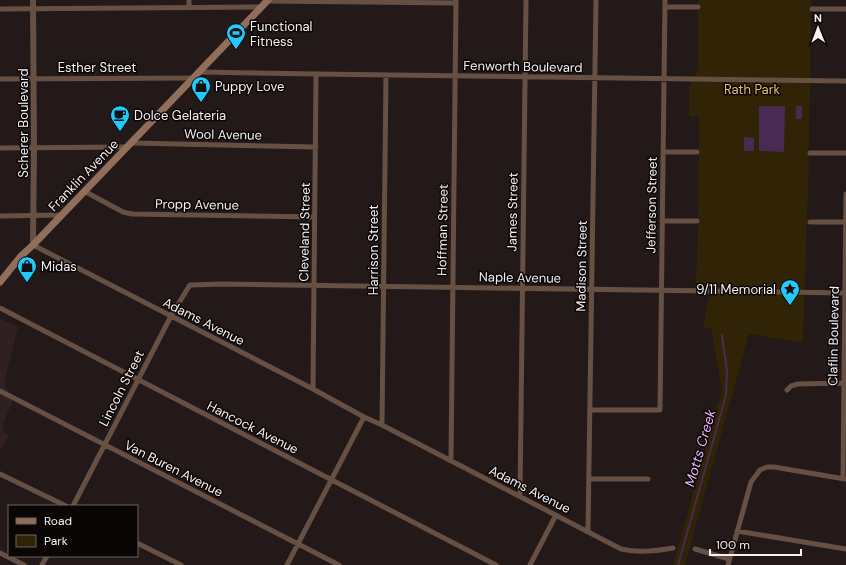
<svg xmlns="http://www.w3.org/2000/svg" width="846" height="565" viewBox="0 0 846 565" font-family="'DM Sans',sans-serif">
<rect width="100%" height="100%" fill="#231918"/>
<path fill="#312020" d="M0 319 18 327 4 383 13 401 4 421 3 432 9 435 0 451Z"/>
<path fill="#312305" d="M698 0H811L809 158 803 343 749 334 685 565H673L722 390 711 328 703 327 709 295 696 283 698 226 699 116H689V88L698 68Z"/>
<path fill="#492a52" d="M759 106H785L784 152 759 151Z
M796 106H802V119H796Z
M744 137 754 138V151H744Z"/>
<g fill="none" stroke-linecap="round" stroke-linejoin="round">
<path stroke="#492a52" stroke-width="2" d="M678 565 726 395 727 372 722 335"/>
<path stroke="#665044" stroke-width="5" d="M189 0V8
M267 1 456 3
M665 7H698
M0 9 262 7
M812 9H846
M200 72 316 74 846 81
M0 79 194 78
M131 143 316 147
M0 148 126 147
M663 152H697
M810 153H846
M84 191 123 212 132 214 315 217
M0 216 61 215
M662 221H697
M810 222H846
M33 245 313 389 364 417 382 425 621 549C639 553 655 551 673 548
M0 308 496 565
M313 389 316 74
M787 390 791 386 798 384 844 383
M0 391 339 565
M590 410H660L665 0
M382 425 386 75
M451 460 456 0
M0 474 66 506
M843 478 846 194
M589 479H648
M520 496 526 0
M73 506 171 316 188 288 190 285 222 284 846 293
M588 531 596 0
M737 531 846 549
M137 543 181 565
M695 549 729 559
M0 553 24 565
M42 565 47 556
M287 565 364 417
M530 565 556 515
M728 565 751 482 760 470 767 467H774L845 479"/>
<path stroke="#665044" stroke-width="6" d="M33 0 34 148 33 245"/>
<path stroke="#906e5a" stroke-width="7" d="M0 282 21 256 33 245 268 0"/>
</g>
<defs>
<symbol id="stadium-pin" viewBox="-11 -11 22 30"><path d="M0 17L-7.5 6A9.5 9.5 0 1 1 7.5 6Z" fill="#21c9fd" stroke="#090605"/><path d="M0-5a6.5 5 0 1 0 0 10a6.5 5 0 1 0 0-10ZM-3.5-1.8h7v3.6h-7Z" fill="#111"/></symbol>
<symbol id="shop-pin" viewBox="-11 -11 22 30"><path d="M0 17L-7.5 6A9.5 9.5 0 1 1 7.5 6Z" fill="#21c9fd" stroke="#090605"/><path d="M-5-2.5h2.3a2.7 3.5 0 0 1 5.4 0H5L5.5 6h-11ZM-1.5-2.5h3a1.5 2.3 0 0 0-3 0Z" fill="#111"/></symbol>
<symbol id="cafe-pin" viewBox="-11 -11 22 30"><path d="M0 17L-7.5 6A9.5 9.5 0 1 1 7.5 6Z" fill="#21c9fd" stroke="#090605"/><path d="M-5.5-4.5H6V0H3Q3 3.5 0 3.5H-2.5Q-5.5 3.5-5.5 0ZM3-3.2v2h1.7v-2ZM-6 4.5H4V6H-6Z" fill="#111"/></symbol>
<symbol id="sight-pin" viewBox="-11 -11 22 30"><path d="M0 17L-7.5 6A9.5 9.5 0 1 1 7.5 6Z" fill="#21c9fd" stroke="#090605"/><path d="M0-6L1.8-2.2L6-1.7L2.9 1.2L3.7 5.4L0 3.3L-3.7 5.4L-2.9 1.2L-6-1.7L-1.8-2.2Z" fill="#111"/></symbol>
</defs>
<g fill-rule="evenodd">
<use href="#stadium-pin" x="225" y="22" width="22" height="30"/>
<use href="#shop-pin" x="190" y="75" width="22" height="30"/>
<use href="#cafe-pin" x="109" y="104" width="22" height="30"/>
<use href="#shop-pin" x="16" y="255" width="22" height="30"/>
<use href="#sight-pin" x="779" y="278" width="22" height="30"/>
</g>
<g text-anchor="middle" stroke-width="3" stroke-linejoin="round" paint-order="stroke">
<g font-size="13" fill="#f8f0f0" stroke="#090605" text-anchor="start">
<text x="250" y="31">Functional<tspan x="250" dy="15">Fitness</tspan></text>
<text x="215" y="91">Puppy Love</text>
<text x="134" y="120">Dolce Gelateria</text>
<text x="41" y="271">Midas</text>
<text x="776" y="294" text-anchor="end">9/11 Memorial</text>
</g>
<g font-size="13" fill="#f8f0f0" stroke="#090605">
<text transform="translate(523 66) rotate(1)" y="5">Fenworth Boulevard</text>
<text x="97" y="72">Esther Street</text>
<text transform="translate(23 123) rotate(-90)" y="5">Scherer Boulevard</text>
<text transform="translate(223 134) rotate(1)" y="5">Wool Avenue</text>
<text transform="translate(83 175) rotate(-46)" y="5">Franklin Avenue</text>
<text transform="translate(197 204) rotate(1)" y="5">Propp Avenue</text>
<text transform="translate(651 205) rotate(-89)" y="5">Jefferson Street</text>
<text transform="translate(512 212) rotate(-89)" y="5">James Street</text>
<text transform="translate(442 230) rotate(-89)" y="5">Hoffman Street</text>
<text transform="translate(304 232) rotate(-89)" y="5">Cleveland Street</text>
<text transform="translate(373 250) rotate(-90)" y="5">Harrison Street</text>
<text transform="translate(581 266) rotate(-89)" y="5">Madison Street</text>
<text transform="translate(520 277) rotate(1)" y="5">Naple Avenue</text>
<text transform="translate(204 321) rotate(27)" y="5">Adams Avenue</text>
<text transform="translate(833 336) rotate(-89)" y="5">Claflin Boulevard</text>
<text transform="translate(121 388) rotate(-63)" y="5">Lincoln Street</text>
<text transform="translate(253 427) rotate(27)" y="5">Hancock Avenue</text>
<text transform="translate(174 468) rotate(27)" y="5">Van Buren Avenue</text>
<text transform="translate(530 489) rotate(27)" y="5">Adams Avenue</text>
</g>
<g font-size="13" fill="#e8bf70" stroke="#090605">
<text x="752" y="94">Rath Park</text>
</g>
<g font-size="14" font-style="italic" fill="#e9b4f8" stroke="#090605">
<text transform="translate(700 448) rotate(-74)" y="5">Motts Creek</text>
</g>
</g>
<rect x="8" y="505" width="130" height="52" fill="#090605" stroke="#696463"/>
<rect x="16" y="518" width="20" height="6" fill="#906e5a" stroke="#696463"/>
<text x="44" y="525" font-size="12" fill="#f8f0f0">Road</text>
<rect x="16" y="535" width="20" height="12" fill="#312305" stroke="#696463"/>
<text x="44" y="545" font-size="12" fill="#f8f0f0">Park</text>
<g transform="translate(818 28) rotate(359)" stroke="#090605" stroke-width="3" paint-order="stroke">
<path d="M0-3L7 15L0 10L-7 15Z" fill="#f8f0f0"/>
<text y="-6" font-size="11" font-weight="bold" text-anchor="middle" fill="#f8f0f0">N</text>
</g>
<path d="M710 549v6h91v-6" fill="none" stroke="#f8f0f0" stroke-width="2"/>
<text x="716" y="549" font-size="12" fill="#f8f0f0" stroke="#090605" stroke-width="3" paint-order="stroke">100 m</text>
</svg>
